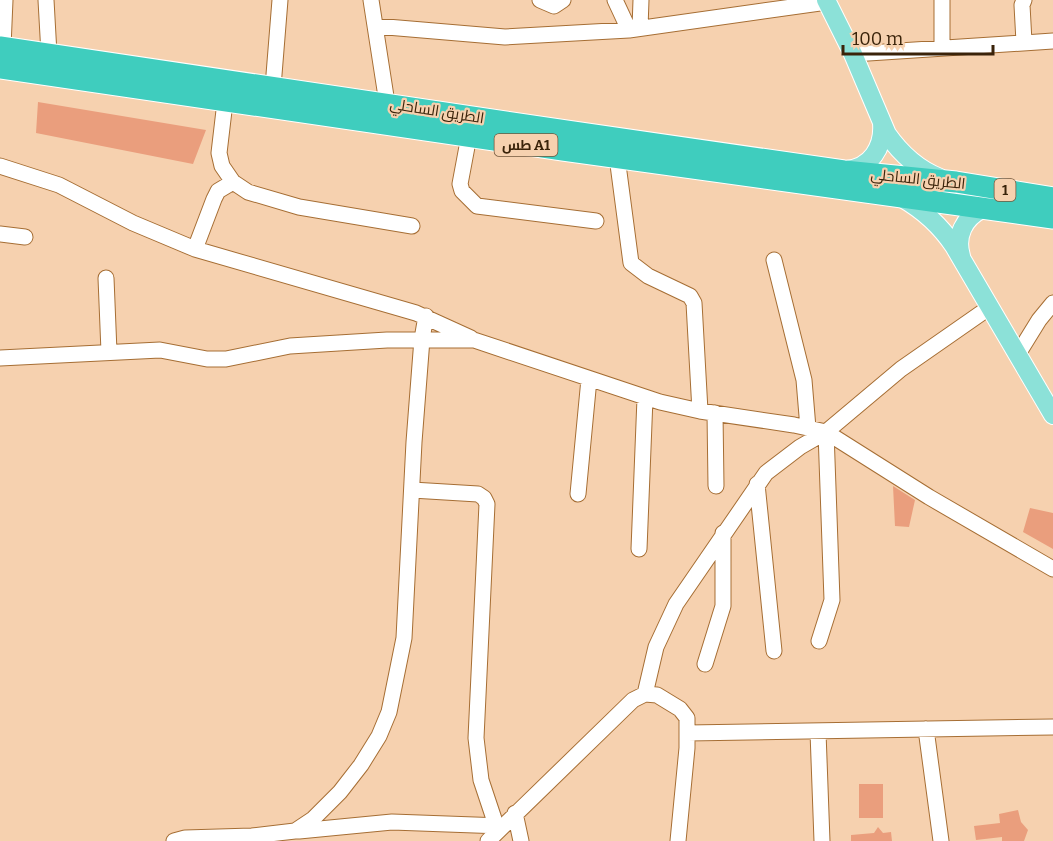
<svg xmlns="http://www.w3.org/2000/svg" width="1053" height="841" viewBox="0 0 1053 841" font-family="Bitter,Cairo,serif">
<rect width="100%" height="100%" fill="#f6d1af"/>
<path fill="#ea9e7d" d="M38 102 206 130 193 164 36 133Z
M893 486 915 500 909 527 895 526Z
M1030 508 1053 513V549L1023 532Z
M859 784H883V818H859Z
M1018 810 1021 822 1028 830 1024 841H1002V837L976 840 974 826 1000 823 999 814Z
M878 827 883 833 891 832 892 841H851V835L874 833Z"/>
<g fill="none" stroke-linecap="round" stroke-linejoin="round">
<defs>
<path id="minor" d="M46 0 49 54
M371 0 387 103
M540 0 554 6 563 0
M615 0 629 30
M942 0V47
M1024 0 1022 5 1024 42
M375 26 505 37 629 30 827 2
M640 28 641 0
M3 47 5 0
M853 54 1053 41
M273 87 280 0
M225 102 219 153 222 166 233 182 248 192 299 207 412 226
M469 136 460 184 462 191 477 206 596 221
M617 157 631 263 648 276 690 296 694 303 700 411
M0 166 59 185 133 223 195 249 416 313 471 338
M0 234 25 237
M195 249 214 199 218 191 233 182
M774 260 804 380 808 428
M106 278 109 352
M1018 354 1039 320 1053 303
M0 358 160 350 207 359H226L290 346 387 340H474L660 402 700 411 794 425 826 432 929 497 1053 569
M715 413 716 486
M757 484 774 651
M412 490 478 494 484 498 487 504 476 738 481 780 496 825
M578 494 589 379
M639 549 645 398
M819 641 832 600 826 432
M705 664 723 606V533
M645 694 656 647 676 604 766 473 800 447 826 432 901 369 990 307
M926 729 941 841
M818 732 822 841
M688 733 1053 727
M515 813 521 841
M299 831 392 822 502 826
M174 841 185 838 252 836 295 831 313 819 340 792 361 765 379 736 389 712 404 638 414 442 422 339 426 316
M488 841 633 700 645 694 657 695 680 709 687 718V748L678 841"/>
<path id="major" d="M826 0 853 54 887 134C901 154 917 169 940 178
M846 170C871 168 884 147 882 123
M902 198C923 210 940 225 954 246L1053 415
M961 256C955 236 964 218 982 209"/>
<path id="highway" d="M0 47 566 131 844 171 956 182 1053 198
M0 68 563 150 1053 218"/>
</defs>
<use href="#minor" stroke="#a66e34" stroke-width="17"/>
<use href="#major" stroke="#fff" stroke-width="20"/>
<use href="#highway" stroke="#fff" stroke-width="23"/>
<use href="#minor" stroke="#fff" stroke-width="15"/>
<use href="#major" stroke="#8ce1d8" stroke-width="18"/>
<use href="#highway" stroke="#3fcdbe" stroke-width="21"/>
</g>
<g text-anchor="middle" stroke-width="4.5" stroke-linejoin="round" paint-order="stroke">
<g fill="#f6d1af" stroke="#72573c" stroke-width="1.5">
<rect x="494.5" y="134" width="63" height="22" rx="4.5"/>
<rect x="994.5" y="179" width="21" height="22" rx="4.5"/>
</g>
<g font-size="14" font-weight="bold" fill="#3a230a">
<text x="526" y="150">طس A1</text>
<text x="1005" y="195">1</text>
</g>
<g font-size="15" fill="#3a230a" stroke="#f6d1af">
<text transform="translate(437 111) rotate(9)" y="5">الطريق الساحلي</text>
<text transform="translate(918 179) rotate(6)" y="5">الطريق الساحلي</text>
</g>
</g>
<path d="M843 45v9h150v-9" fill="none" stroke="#3a230a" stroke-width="3"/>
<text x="852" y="45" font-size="18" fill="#3a230a" stroke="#f6d1af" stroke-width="4.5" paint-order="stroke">100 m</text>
</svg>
